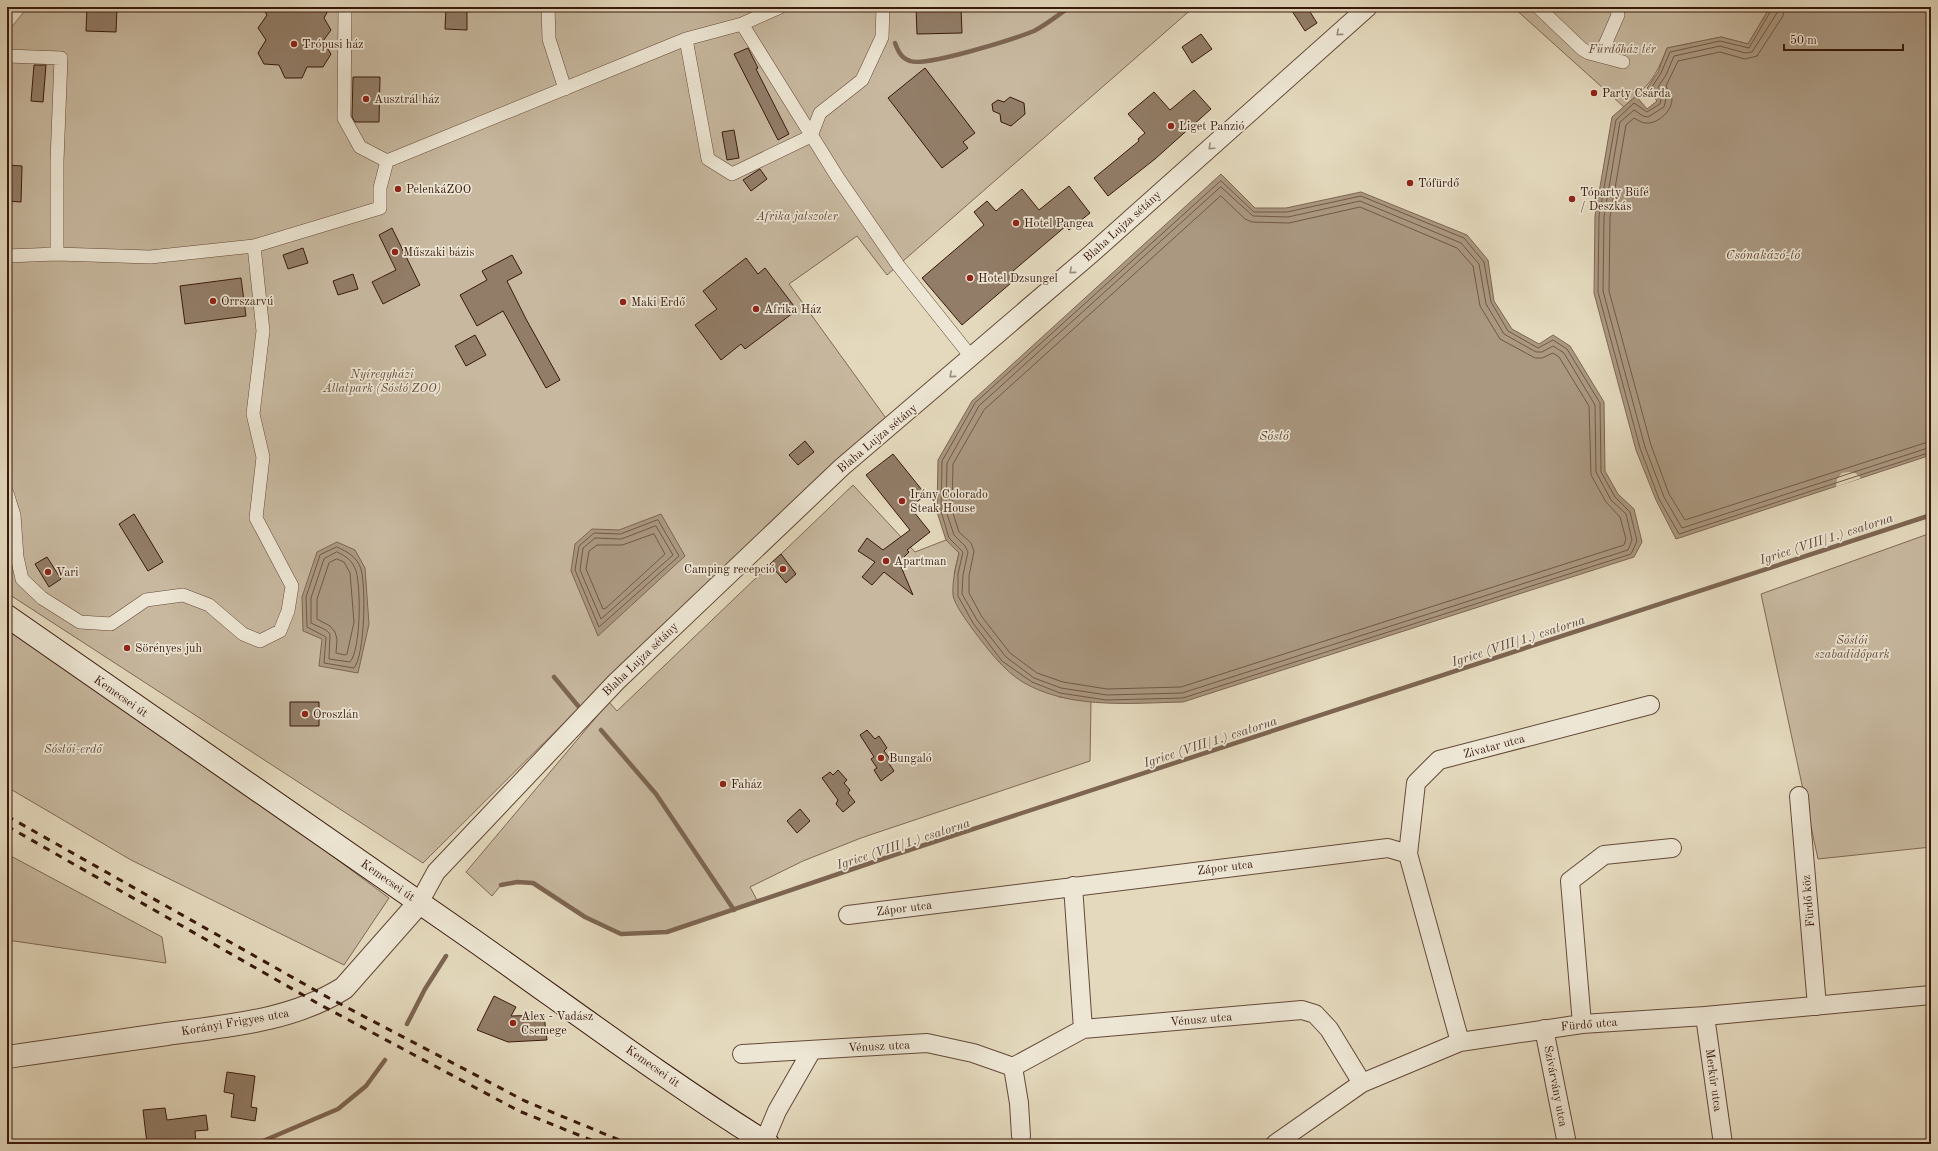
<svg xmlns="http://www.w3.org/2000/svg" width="1938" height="1151" viewBox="0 0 1938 1151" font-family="'Old Standard TT',serif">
<rect width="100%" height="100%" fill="#e4d9bd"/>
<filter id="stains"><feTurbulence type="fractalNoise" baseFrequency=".005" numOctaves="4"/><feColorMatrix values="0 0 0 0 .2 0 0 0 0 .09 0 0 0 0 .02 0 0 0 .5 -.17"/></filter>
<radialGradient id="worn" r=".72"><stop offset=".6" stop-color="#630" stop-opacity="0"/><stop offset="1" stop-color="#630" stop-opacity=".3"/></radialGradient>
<path fill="#c7b89f" stroke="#806856" d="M7 7H1194L887 275 857 236 789 284 888 421 599 688 423 863 7 593Z
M1513 7H1770L1748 44 1721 37 1667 48C1655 79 1649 85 1624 107Z
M853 485 915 552 946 540 959 553 954 574 1059 697 1091 701 1090 761 861 838 803 861 750 887 758 902 667 932 621 934 585 917 533 883 517 882 501 885 492 896 466 872 609 702 617 711Z
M1931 533V847L1818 859 1761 594Z
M7 625 161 729 389 898 344 965 131 860 7 787Z
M7 854 162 937 166 963 7 940Z"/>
<path fill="#aa9881" stroke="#7d6552" d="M1770 7H1931V455L1676 539 1656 500 1636 450 1594 293 1595 216 1612 117 1636 96 1647 109 1657 101 1647 88 1658 72 1667 48 1721 37 1748 44Z
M1221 174 1255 208H1286L1361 192 1467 235 1488 260 1494 301 1512 329 1539 344 1553 335 1570 346 1604 402 1605 471 1618 494 1634 509 1642 542 1634 557 1183 702C1134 703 1076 709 1030 686 1009 676 994 657 980 639 973 630 954 605 953 595 952 581 956 566 959 553L946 540 937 512 938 460 972 401Z
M661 514 685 556 598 636 571 571 575 544 592 529 619 530Z
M337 542 355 550 365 568 369 624 358 673 319 666 322 639 303 631 302 597 317 552Z"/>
<path fill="#e4d9bd" d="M1849 472 1855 473 1861 478 1836 487 1837 479 1842 473Z"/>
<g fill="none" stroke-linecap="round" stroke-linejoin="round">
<path stroke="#725846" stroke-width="1" d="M1773 7 1749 48 1720 41 1670 52 1661 73 1652 87 1661 99 1660 104 1647 112 1634 103 1616 120 1599 216 1598 292 1640 448 1659 499 1679 534 1931 452
M1778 7 1777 13 1752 52 1745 53 1720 46 1674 56 1666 75 1658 87 1666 99 1664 107 1648 117 1643 116 1634 110 1620 122 1604 217 1603 291 1645 447 1664 497 1682 528 1931 447
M1784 7 1783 16 1757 56 1745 59 1720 52 1678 61 1666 86 1672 99C1672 111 1658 124 1646 123 1641 123 1638 120 1634 118L1626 125 1610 217 1609 291 1651 445 1669 494 1685 520 1931 441
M1221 181 1254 212H1287L1361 196 1464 238 1484 262 1491 302 1508 331 1538 348 1553 340 1567 349 1600 403 1601 472 1615 497 1630 512 1637 541 1631 554 1183 698 1106 700 1060 693 1032 682 1002 661 973 623 958 596V574L963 552 949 538 941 511 942 461 975 403Z
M1221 187 1253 216 1288 217 1360 201 1461 243 1479 264 1486 304 1504 334 1536 352H1542L1553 346 1564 353 1595 405 1596 472 1611 500 1626 514 1632 540 1628 550 1182 693 1107 695 1061 688 1034 678 1006 657 977 620 962 594 963 575 968 552 965 546 954 535 946 511 947 463 979 406Z
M1221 196 1245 219 1252 222 1289 223 1360 207 1457 248 1473 266 1480 306 1500 339 1535 358H1542L1553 353 1559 357 1589 406 1591 475 1606 502 1620 517 1626 539 1624 545 1181 687 1107 689 1063 682 1037 673 1010 653 982 617 969 593V576L974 551 971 543 959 532 952 510 953 464 984 410Z
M658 520 679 556 599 627 575 570 579 546 594 533 620 534Z
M656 526 673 555 601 619 580 570 583 548 595 538 621 539Z
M654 534 665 554 606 608 603 609 586 569 589 551 597 545H622Z
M337 547C348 552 357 557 361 569 366 587 365 654 354 668L324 663 326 637 307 627 306 597 320 555Z
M337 552C346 556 353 561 356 571 361 588 361 649 350 662L329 659 330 634 326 630 311 623V598L324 559Z
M337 559 344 562 350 573 354 622 347 654 345 655 336 653 337 639 335 632 330 626 317 619V599L329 563Z"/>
<path stroke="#7d6552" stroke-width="4.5" d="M895 43C898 51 901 58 910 61 926 67 1014 39 1034 31 1046 25 1058 15 1070 7
M554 677 579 707
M601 730 656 794 734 910
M501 885 517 882 533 883 585 917 621 934 667 932 894 855 1931 515
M407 1024 425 989 446 956
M256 1144 338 1109 366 1086 385 1060"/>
</g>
<path fill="#927d68" stroke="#39190c" d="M87 7H117L116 32 86 31Z
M262 7H330L324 18 331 30 323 41 331 54 323 67H307L302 78H285L279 65 264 64 258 53 266 40 258 28 267 15Z
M446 7H467V30L445 29Z
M916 7H961L962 33 917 34Z
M1299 7H1307L1317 23 1305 31 1292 11Z
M1201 34 1212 49 1192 63 1182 47Z
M748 48 758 68 756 69 789 134 778 140 734 54Z
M34 65H46L43 102 31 101Z
M925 68 975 133 963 142 968 148 942 168 888 98Z
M353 77H380L379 122H355L352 117Z
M1194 90 1211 109 1155 159 1108 196 1094 178 1139 141 1138 139 1145 133 1128 114 1154 92 1170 110Z
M1010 97 1024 103 1025 114 1011 126 1001 122 1000 114 993 111 992 104 998 100 1004 102Z
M734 130 739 158 727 160 722 132Z
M7 165 22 166 21 202 7 201Z
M760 169 767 179 751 191 743 180Z
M1069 186 1090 213 1069 230 1066 226 1013 271 1018 277 962 325 922 278 984 225 974 212 987 201 996 211 1022 189 1039 210Z
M392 228 420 285 383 304 372 282 396 270 379 235Z
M303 248 308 263 288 269 283 255Z
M512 255 522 273 507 281 526 319 560 380 546 388 503 311 477 326 460 295 487 280 482 271Z
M746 258 758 274 765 268 797 310 745 349 741 344 721 360 695 325 717 309 703 291Z
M353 274 358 289 338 295 333 281Z
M241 278 246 316 185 324 180 286Z
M475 335 486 355 466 366 455 346Z
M805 441 814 452 798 465 789 455Z
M893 454 926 495 910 507 930 532 907 550 909 552 899 562 913 595 884 572 872 585 862 577 875 562 858 551 867 538 883 550 910 530 866 475Z
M134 514 163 562 148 571 119 524Z
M781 554 796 574 786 583 770 564Z
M47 557 61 579 49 587 35 564Z
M290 702H319V726H290Z
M867 730 875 739 879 736 887 748 884 751 890 759 888 762 894 771 881 781 874 770 877 768 871 759 874 757 860 735Z
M838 770 847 780 844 783 850 790 848 793 855 802 843 812 836 804 838 800 822 778 830 772 833 775Z
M800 809 810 821 797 833 787 821Z
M494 996 516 1007 511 1016 544 1015 547 1040 508 1042 477 1030Z
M227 1072 255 1076 251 1107 257 1108 255 1121 231 1117 234 1094 224 1092Z
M165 1108 167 1120 206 1115 208 1130 195 1131 196 1144H147L143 1110Z"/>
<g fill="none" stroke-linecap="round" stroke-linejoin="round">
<defs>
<path id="pedestrian" d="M345 7 344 118 360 147 387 161 686 39 742 24 780 7
M548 7 549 39 565 89
M1538 7 1582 49 1589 53 1623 62
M7 22 19 7
M742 24 838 178 898 265 972 358
M686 39 708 159 732 174 811 136 820 113 862 80 882 37 883 7
M7 56 61 58 57 161V254
M1600 56 1618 15 1617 7
M7 256 57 254 150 257 254 246 380 208V188L387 161
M7 493 14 515 17 557 22 579 42 598 80 622 111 624 146 600 183 595 209 605 243 634 260 641 280 631 288 611 292 586 256 518 263 457 253 414 263 331 254 246"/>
<path id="minor" d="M1799 796 1817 1006
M1073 886 1083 1029
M419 903 436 872 616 682 842 467 1090 255 1368 7
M848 915 1388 848 1408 854
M1705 1016 1723 1144
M1582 1024 1570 881 1604 855 1672 848
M1544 1029 1567 1144
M1460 1042 1408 854 1416 783 1439 760 1650 705
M742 1054 927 1043 973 1053 1013 1067 1019 1103 1021 1136
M1013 1067 1083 1029 1302 1010 1315 1014 1329 1029 1362 1083
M764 1142 777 1111 812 1050
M1275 1144 1362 1083 1460 1042 1582 1024 1705 1016 1931 995"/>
<path id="tertiary" d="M7 1057C60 1049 113 1042 167 1034 227 1026 292 1021 344 988L419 903"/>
<path id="secondary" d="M7 616C160 723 314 828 466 935 566 1005 664 1079 768 1144"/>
</defs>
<use href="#pedestrian" stroke="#644938" stroke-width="14"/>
<use href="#minor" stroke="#644938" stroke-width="20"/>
<use href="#tertiary" stroke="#644938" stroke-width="24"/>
<use href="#secondary" stroke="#39190c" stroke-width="24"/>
<use href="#pedestrian" stroke="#ede6d4" stroke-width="13"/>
<use href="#minor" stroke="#ede6d4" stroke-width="18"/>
<use href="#tertiary" stroke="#ede6d4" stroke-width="22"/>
<use href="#secondary" stroke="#ede6d4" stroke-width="22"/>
<path stroke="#39190c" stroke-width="3" stroke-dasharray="7 7" stroke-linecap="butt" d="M7 816 329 998 525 1101 629 1144
M7 826 317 1003 519 1111 601 1144"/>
</g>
<defs><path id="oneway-chevron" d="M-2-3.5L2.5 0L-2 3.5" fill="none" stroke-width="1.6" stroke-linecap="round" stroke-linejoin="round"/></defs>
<g stroke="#9c8a7a">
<use href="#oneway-chevron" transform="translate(1339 33) rotate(139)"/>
<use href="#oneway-chevron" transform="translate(1211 147) rotate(138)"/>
<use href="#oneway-chevron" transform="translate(1072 271) rotate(139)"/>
<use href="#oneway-chevron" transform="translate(952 375) rotate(139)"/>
</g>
<g fill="#8f2418" stroke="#ede6d4" stroke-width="1.5">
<circle cx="294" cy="44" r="4"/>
<circle cx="1594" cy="93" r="4"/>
<circle cx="366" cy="99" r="4"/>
<circle cx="1171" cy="126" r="4"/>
<circle cx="1410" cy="183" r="4"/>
<circle cx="398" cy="189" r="4"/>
<circle cx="1572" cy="199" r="4"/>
<circle cx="1016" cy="223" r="4"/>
<circle cx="395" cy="252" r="4"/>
<circle cx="970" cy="278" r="4"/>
<circle cx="213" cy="301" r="4"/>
<circle cx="623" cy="302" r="4"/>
<circle cx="756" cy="309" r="4"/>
<circle cx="902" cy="501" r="4"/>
<circle cx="886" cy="561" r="4"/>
<circle cx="783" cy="569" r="4"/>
<circle cx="48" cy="572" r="4"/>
<circle cx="127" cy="648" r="4"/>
<circle cx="305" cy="714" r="4"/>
<circle cx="881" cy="758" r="4"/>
<circle cx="723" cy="784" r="4"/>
<circle cx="513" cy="1023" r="4"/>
</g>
<g text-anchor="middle" stroke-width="3.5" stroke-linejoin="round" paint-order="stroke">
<g font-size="12" fill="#39190c" stroke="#ede6d4" text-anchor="start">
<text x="302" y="48">Trópusi ház</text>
<text x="1602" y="97">Party Csárda</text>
<text x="374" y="103">Ausztrál ház</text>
<text x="1179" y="130">Liget Panzió</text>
<text x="1418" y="187">Tófürdő</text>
<text x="406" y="193">PelenkáZOO</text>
<text x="1580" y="196">Tóparty Büfé<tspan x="1580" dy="14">/ Deszkás</tspan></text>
<text x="1024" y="227">Hotel Pangea</text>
<text x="403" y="256">Műszaki bázis</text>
<text x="978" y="282">Hotel Dzsungel</text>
<text x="221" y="305">Orrszarvú</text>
<text x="631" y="306">Maki Erdő</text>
<text x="764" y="313">Afrika Ház</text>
<text x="910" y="498">Irány Colorado<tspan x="910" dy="14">Steak House</tspan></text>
<text x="894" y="565">Apartman</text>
<text x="775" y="573" text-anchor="end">Camping recepció</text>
<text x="56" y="576">Vari</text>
<text x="135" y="652">Sörényes juh</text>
<text x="313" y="718">Oroszlán</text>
<text x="889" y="762">Bungaló</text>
<text x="731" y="788">Faház</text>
<text x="521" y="1020">Alex - Vadász<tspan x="521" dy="14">Csemege</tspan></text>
</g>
<g font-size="12" font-style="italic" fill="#644938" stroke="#ede6d4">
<text x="1622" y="53">Fürdőház tér</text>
<text x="797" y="220">Afrika jatszoter</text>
<text x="382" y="378">Nyíregyházi<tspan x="382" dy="14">Állatpark (Sóstó ZOO)</tspan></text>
<text x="1852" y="644">Sóstói<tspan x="1852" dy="14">szabadidőpark</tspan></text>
<text x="73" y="753">Sóstói-erdő</text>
</g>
<g font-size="12" fill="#39190c" stroke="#ede6d4">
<text transform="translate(1122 226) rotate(-42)" y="4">Blaha Lujza sétány</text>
<text transform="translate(877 438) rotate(-40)" y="4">Blaha Lujza sétány</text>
<text transform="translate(640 659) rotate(-44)" y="4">Blaha Lujza sétány</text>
<text transform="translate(121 696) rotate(35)" y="4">Kemecsei út</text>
<text transform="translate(1494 746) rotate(-15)" y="4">Zivatar utca</text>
<text transform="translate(1225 867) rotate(-7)" y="4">Zápor utca</text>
<text transform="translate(388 880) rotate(35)" y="4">Kemecsei út</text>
<text transform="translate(1808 901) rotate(-95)" y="4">Fürdő köz</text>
<text transform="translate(904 908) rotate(-7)" y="4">Zápor utca</text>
<text transform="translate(1201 1019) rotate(-5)" y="4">Vénusz utca</text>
<text transform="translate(235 1022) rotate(-10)" y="4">Korányi Frigyes utca</text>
<text transform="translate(1589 1024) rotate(-5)" y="4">Fürdő utca</text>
<text transform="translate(879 1046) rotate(-3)" y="4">Vénusz utca</text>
<text transform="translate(653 1066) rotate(35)" y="4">Kemecsei út</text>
<text transform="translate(1714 1080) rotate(82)" y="4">Merkúr utca</text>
<text transform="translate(1556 1086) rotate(79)" y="4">Szivárvány utca</text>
</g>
<g font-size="13" font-style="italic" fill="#614535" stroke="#ede6d4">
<text x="1763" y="259">Csónakázó-tó</text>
<text x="1274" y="440">Sóstó</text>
<text transform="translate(1826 538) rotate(-18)" y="5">Igrice (VIII/1.) csatorna</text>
<text transform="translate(1518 640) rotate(-18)" y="5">Igrice (VIII/1.) csatorna</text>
<text transform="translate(1210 741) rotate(-18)" y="5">Igrice (VIII/1.) csatorna</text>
<text transform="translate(903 843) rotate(-18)" y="5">Igrice (VIII/1.) csatorna</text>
</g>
</g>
<rect width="1938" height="1151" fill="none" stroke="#e4d9bd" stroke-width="24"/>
<rect x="8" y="8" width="1922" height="1135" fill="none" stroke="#39190c" stroke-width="2"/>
<rect x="12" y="12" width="1914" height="1127" fill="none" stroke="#39190c"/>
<path d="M1784 44v6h119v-6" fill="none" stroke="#39190c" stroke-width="2"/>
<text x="1790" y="44" font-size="12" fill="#39190c" stroke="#ede6d4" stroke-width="3" paint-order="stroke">50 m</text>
<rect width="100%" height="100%" filter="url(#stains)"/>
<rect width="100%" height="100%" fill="url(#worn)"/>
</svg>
